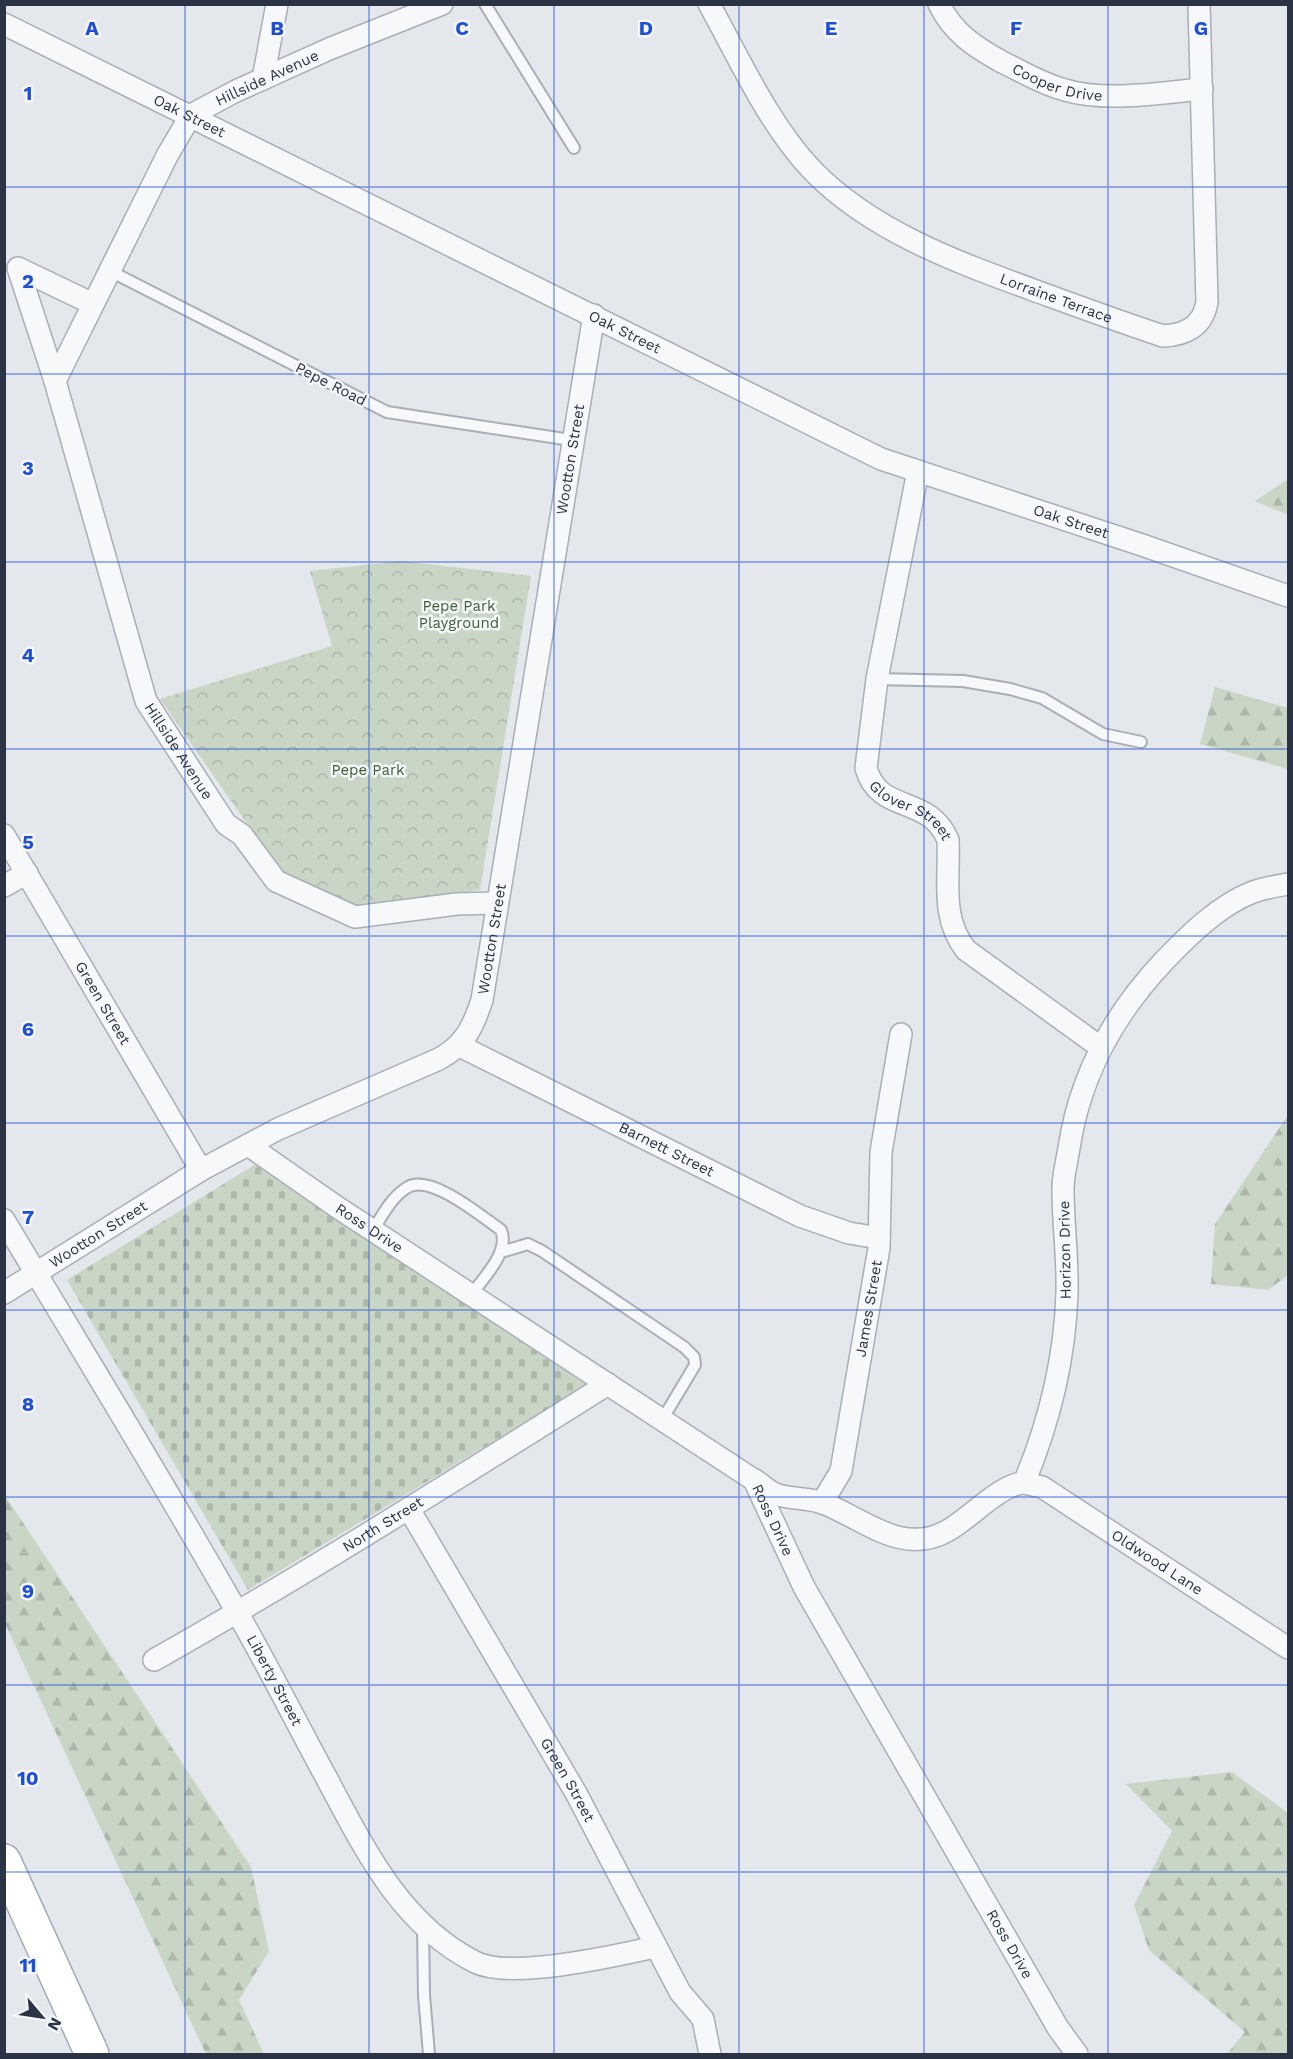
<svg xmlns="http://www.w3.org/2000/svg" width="1293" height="2059" viewBox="0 0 1293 2059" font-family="'Work Sans',sans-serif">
<defs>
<pattern id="forest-firs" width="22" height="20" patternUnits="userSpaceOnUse" patternTransform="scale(1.5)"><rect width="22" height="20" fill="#c9d6c5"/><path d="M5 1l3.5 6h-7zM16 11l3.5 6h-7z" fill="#adb8ab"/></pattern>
<pattern id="cemetery-stones" width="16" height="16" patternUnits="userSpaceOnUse" patternTransform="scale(1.5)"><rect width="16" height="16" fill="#c9d6c5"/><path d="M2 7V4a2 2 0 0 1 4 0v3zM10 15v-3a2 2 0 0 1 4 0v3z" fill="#adb8ab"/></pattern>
<pattern id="park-crowns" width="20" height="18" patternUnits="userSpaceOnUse" patternTransform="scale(1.5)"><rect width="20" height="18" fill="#c9d6c5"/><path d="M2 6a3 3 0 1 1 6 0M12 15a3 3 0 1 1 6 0" fill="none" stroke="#adb8ab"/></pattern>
</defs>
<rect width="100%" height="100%" fill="#e4e7ec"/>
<path fill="url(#forest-firs)" d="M1288 479V515L1255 501Z
M1215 687 1288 708V769L1200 744Z
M1288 1115V1275L1268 1290 1211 1284 1215 1224Z
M4 1494 251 1867 269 1951 239 2000 264 2054H206L5 1624Z
M1232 1772 1288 1813V2054H1227L1245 2032 1149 1950 1134 1905 1172 1831 1126 1784Z"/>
<path fill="url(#cemetery-stones)" d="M256 1164 587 1385 248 1590 67 1280Z"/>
<path fill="url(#park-crowns)" d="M401 561 531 576 480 890 351 909 282 874 160 699 332 646 310 571Z"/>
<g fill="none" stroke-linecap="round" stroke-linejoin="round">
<defs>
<path id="service" d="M485 4 574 148
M110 271 387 412 571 440
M877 679 963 681 1010 689 1042 698 1103 734 1141 742
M373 1230C382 1216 392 1196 408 1187 431 1174 481 1216 501 1230 510 1252 484 1277 471 1295
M501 1252 528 1244 542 1251 684 1347 694 1357 695 1365 662 1420
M423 1927 424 1995 429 2054"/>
<g id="minor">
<path id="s1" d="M442 4 329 49 236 91 191 115 168 154 55 381 146 701 226 824 242 835 276 881 355 917 457 904 497 903"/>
<path id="s2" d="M709 4C740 60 768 123 812 170 874 234 965 265 1047 295 1085 309 1124 323 1163 336 1186 335 1203 326 1207 302L1199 4"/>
<path id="s3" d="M939 4C953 33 975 47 1002 62 1023 72 1042 84 1065 90 1104 102 1161 93 1202 89"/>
<path id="s4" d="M4 24 881 459 1142 545 1288 596"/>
<path d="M263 79 277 4"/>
<path d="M55 381 18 268 93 304"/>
<path id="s5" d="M918 471 877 679 866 768C879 815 929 794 948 840 950 879 940 917 966 950L1100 1047"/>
<path id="s6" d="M4 835 201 1170"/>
<path d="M4 886 27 873"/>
<path id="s7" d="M460 1046 800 1216 849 1233 879 1238"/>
<path id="s8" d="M248 1145 337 1207 754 1480 804 1587 1058 2028 1077 2054"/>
<path id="s9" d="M4 1220C82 1350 162 1480 237 1612 268 1666 296 1722 326 1777 364 1848 400 1924 475 1962 510 1980 615 1956 655 1947"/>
<path id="s10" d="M4 1293 201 1170 278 1129 439 1059C465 1045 473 1027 482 1000L594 315"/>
<path d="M755 1480C762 1485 770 1493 778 1495 792 1499 809 1498 823 1503 864 1519 902 1556 947 1531 968 1520 1002 1483 1024 1483 1049 1423 1065 1358 1067 1293 1068 1258 1063 1224 1063 1189 1063 1175 1067 1161 1069 1148 1080 1075 1113 1015 1164 961 1189 935 1219 905 1253 892 1264 888 1277 886 1288 884"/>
<path id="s11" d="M1024 1483 1042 1487 1288 1648"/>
<path id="s12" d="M822 1503 841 1471 879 1248 881 1152 901 1034"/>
<path id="s13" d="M409 1509 576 1793 680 1992 703 2019 710 2054"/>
<path id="s14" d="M154 1660C308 1573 458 1478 608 1384"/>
</g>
<path id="primary" d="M4 1861 92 2054"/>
</defs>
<use href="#service" stroke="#a9aeb7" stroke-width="14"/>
<use href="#minor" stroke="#a9aeb7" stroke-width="24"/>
<use href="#primary" stroke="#a3abb8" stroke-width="36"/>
<use href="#service" stroke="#f7f8fa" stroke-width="10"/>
<use href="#minor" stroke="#f7f8fa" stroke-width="21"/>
<use href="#primary" stroke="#fff" stroke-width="33"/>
</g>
<path fill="none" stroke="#1d4ed8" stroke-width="1.5" stroke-opacity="0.55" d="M185 4V2054M369 4V2054M554 4V2054M739 4V2054M924 4V2054M1108 4V2054M4 187H1288M4 374H1288M4 562H1288M4 749H1288M4 936H1288M4 1123H1288M4 1310H1288M4 1497H1288M4 1685H1288M4 1872H1288"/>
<g text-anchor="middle" stroke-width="5" stroke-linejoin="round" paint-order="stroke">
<g font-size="15" fill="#2b3445" stroke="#f4f6f9">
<text transform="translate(267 78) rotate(-25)" y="5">Hillside Avenue</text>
<text dy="5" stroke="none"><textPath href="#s3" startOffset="147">Cooper Drive</textPath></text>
<text dy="5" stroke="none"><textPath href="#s4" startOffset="207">Oak Street</textPath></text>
<text dy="5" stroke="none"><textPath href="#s2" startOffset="474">Lorraine Terrace</textPath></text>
<text dy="5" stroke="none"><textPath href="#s4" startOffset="693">Oak Street</textPath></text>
<text transform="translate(331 384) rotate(27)" y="5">Pepe Road</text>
<text dy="5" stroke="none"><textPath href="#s10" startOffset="1118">Wootton Street</textPath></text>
<text dy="5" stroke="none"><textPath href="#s4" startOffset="1179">Oak Street</textPath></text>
<text dy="5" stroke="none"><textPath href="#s1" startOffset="966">Hillside Avenue</textPath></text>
<text dy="5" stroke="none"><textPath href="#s5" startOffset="366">Glover Street</textPath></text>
<text dy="5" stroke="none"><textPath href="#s10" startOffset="632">Wootton Street</textPath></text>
<text dy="5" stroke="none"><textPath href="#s6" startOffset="195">Green Street</textPath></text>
<text dy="5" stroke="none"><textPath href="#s7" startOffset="231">Barnett Street</textPath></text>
<text dy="5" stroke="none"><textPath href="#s8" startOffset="147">Ross Drive</textPath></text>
<text dy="5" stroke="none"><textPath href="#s10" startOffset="111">Wootton Street</textPath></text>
<text transform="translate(1065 1250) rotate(-91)" y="5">Horizon Drive</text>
<text dy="5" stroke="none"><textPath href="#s12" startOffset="202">James Street</textPath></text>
<text dy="5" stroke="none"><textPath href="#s8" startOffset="651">Ross Drive</textPath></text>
<text dy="5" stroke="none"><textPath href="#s14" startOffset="266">North Street</textPath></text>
<text dy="5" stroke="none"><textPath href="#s11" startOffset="156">Oldwood Lane</textPath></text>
<text dy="5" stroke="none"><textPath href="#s9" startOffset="534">Liberty Street</textPath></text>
<text dy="5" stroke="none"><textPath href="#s13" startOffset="314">Green Street</textPath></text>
<text dy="5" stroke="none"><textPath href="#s8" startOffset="1137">Ross Drive</textPath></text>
</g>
<g font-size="15" fill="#3f6138" stroke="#f4f6f9">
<text x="459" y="611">Pepe Park<tspan x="459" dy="17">Playground</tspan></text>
<text x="368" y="775">Pepe Park</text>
</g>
</g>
<g font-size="20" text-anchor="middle" font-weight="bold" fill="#1d4ed8" stroke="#f4f6f9" stroke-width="5" stroke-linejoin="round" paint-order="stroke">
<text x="92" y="35">A</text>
<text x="277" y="35">B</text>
<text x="462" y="35">C</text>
<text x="646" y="35">D</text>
<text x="831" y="35">E</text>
<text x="1016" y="35">F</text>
<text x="1201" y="35">G</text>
<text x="28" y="100">1</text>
<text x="28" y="288">2</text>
<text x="28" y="475">3</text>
<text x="28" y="662">4</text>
<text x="28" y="849">5</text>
<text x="28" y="1036">6</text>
<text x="28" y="1224">7</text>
<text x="28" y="1411">8</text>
<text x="28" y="1598">9</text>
<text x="28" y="1785">10</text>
<text x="28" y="1972">11</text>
</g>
<rect width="1293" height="2059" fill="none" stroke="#2b3445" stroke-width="12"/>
<g transform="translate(42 2017) rotate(119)" stroke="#f4f6f9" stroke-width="4.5" paint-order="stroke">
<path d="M0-4.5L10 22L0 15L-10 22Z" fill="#2b3445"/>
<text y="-9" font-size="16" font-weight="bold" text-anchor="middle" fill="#2b3445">N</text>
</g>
</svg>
